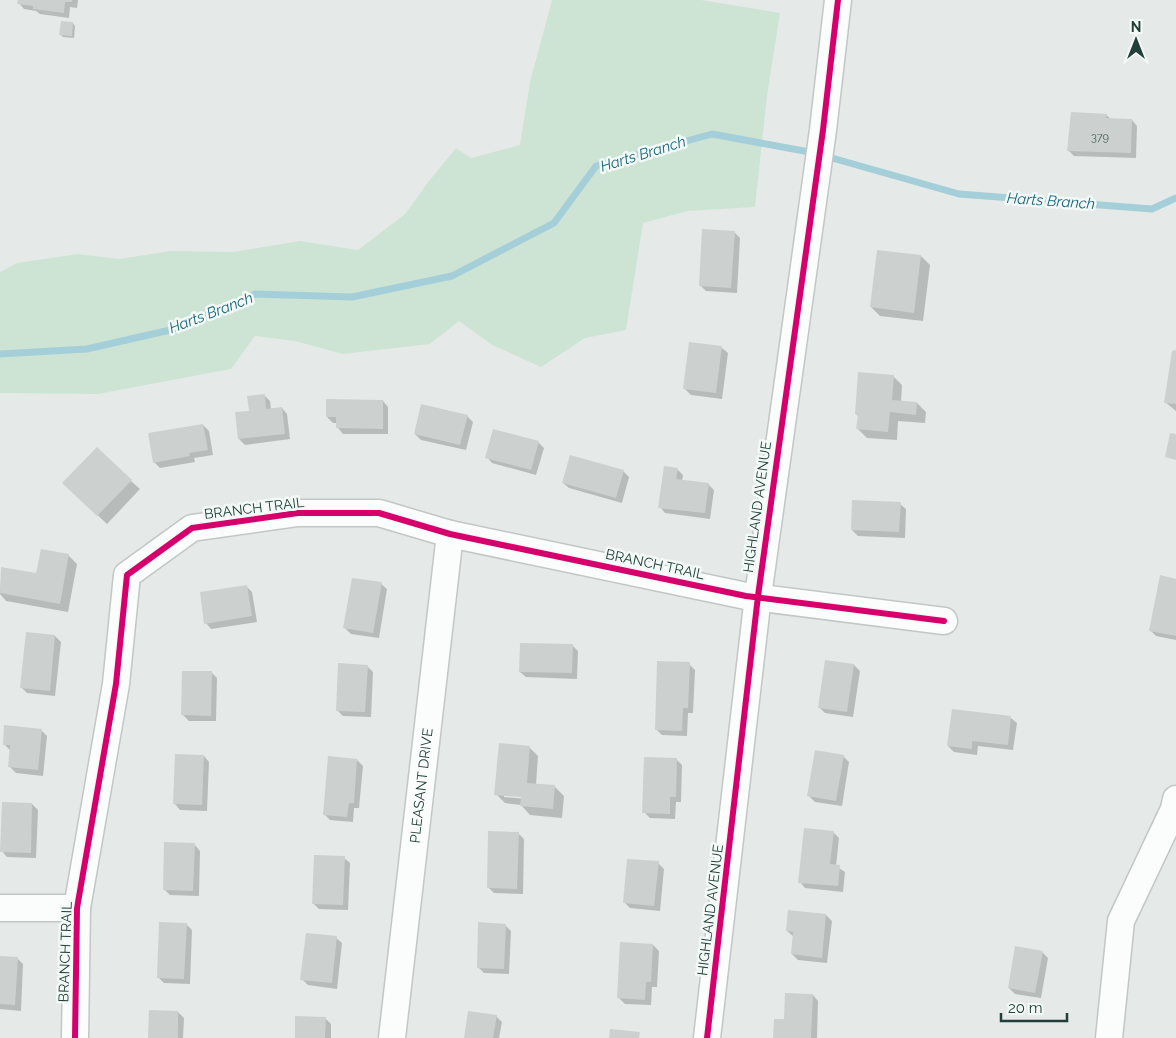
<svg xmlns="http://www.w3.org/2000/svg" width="1176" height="1038" viewBox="0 0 1176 1038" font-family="Raleway,sans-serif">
<rect width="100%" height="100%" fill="#e5eae8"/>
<path fill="#cde4d5" d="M552 0H701L780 13 767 96 755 207 688 211 643 223 626 330 585 338 541 367 492 345 459 321 430 344 343 354 295 341 255 336 231 369 98 394 0 393V272L17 263 78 254 119 259 171 251 233 252 300 241 358 250 405 214 429 181 456 148 471 158 520 145 530 82Z"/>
<path fill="#0003" fill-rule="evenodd" d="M16 0H78L77 8 70 7 69 18 40 14 36 11 24 9 19 3V0Z
M73 23 75 26 74 38 63 37 61 35Z
M1106 115 1111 119 1132 120 1137 126 1136 158 1074 156 1068 150Z
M734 232 740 238 737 293 706 291 700 285Z
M921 256 930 265 923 321 880 316 871 307Z
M690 344 722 348 728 353 722 399 691 395 685 389Z
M1176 351V411L1165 402Z
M893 376 902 385 901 402 917 403 926 412 925 423 898 421 897 440 867 438 858 429 859 417 856 414Z
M264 395 270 401 271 409 282 408 287 414 290 439 245 445 239 439 250 412Z
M383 401 388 407V434H343L338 428V423H333L327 417Z
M467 416 473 422 466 450 421 440 415 434Z
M203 425 209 431 213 455 194 458 195 462 160 468 154 462Z
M538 442 544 448 536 475 492 463 487 457Z
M677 469 683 475 682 481 708 484 714 490 710 519 665 513 660 507Z
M623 471 629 477 622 503 569 488 563 483Z
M131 481 140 489 107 524 73 492Z
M900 504 906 509 905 538 858 536 852 530Z
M68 555 77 564 68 612 6 601 0 594 2 568 37 575Z
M1176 580V640L1156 636 1150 630Z
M381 584 387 589 379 638 351 634 345 628Z
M246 586 252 592 257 622 211 629 206 623Z
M27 634 55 636 61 642 55 696 27 693 21 687Z
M572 645 578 651 577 679 526 677 520 672Z
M689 664 695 670 693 713H688L687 736 662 735 656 729Z
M854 665 860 671 853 717 825 713 820 708Z
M367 666 373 672 371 717 343 716 337 710Z
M211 672 217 678 216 721H189L183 715Z
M1011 718 1017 723 1013 750 978 746 977 755 954 752 948 746Z
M41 730 47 736 43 776 16 773 10 767V750L4 744Z
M529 747 538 756 536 785 555 787 564 796 562 818 530 815 521 805 505 803 496 794ZM504 794 527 796V799L504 797Z
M204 756 209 762 207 811 180 810 175 804Z
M843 756 849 762 842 806 815 802 809 796Z
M676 759 682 765 681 802H676L675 819 650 818 644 812Z
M357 760 363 766 359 808H354L353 822 330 820 324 814Z
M32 804 38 810 36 858 7 857 2 851Z
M833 832 839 838 836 866 845 872 843 892 805 888 800 882Z
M518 833 524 839 523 894 494 893 488 887Z
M195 845 200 851 199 896 170 895 164 889Z
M344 858 350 863 348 910 319 909 313 903Z
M658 863 664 869 660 911 630 908 624 902Z
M826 915 832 921 827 963 798 960 792 954 794 937 787 931Z
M186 924 192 930 190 984 164 983 158 977Z
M505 925 511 931 509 974 484 973 478 967Z
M336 938 342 943 337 989 308 985 302 979Z
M622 944 653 945 659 951 657 987H652L651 1005 625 1004 619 998Z
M1042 952 1048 958 1041 998 1015 994 1009 988Z
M0 957 17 958 23 964 21 1011 0 1009Z
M813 995 818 1001 817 1038H775L785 1020Z
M178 1012 184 1018 183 1038H149Z
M496 1016 502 1022 499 1038H465Z
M325 1018 331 1024V1038H296Z"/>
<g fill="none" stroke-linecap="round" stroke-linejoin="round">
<path stroke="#a4cfd9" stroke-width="7" d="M825 156 959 194 1152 209 1176 198
M0 354 87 349 179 328 255 294 352 297 452 276 554 223 596 166 712 134 815 153"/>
</g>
<path fill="#ccd1cf" d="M18 0H72V2H65L64 13 33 9V6L17 4Z
M61 21 73 22 72 36 59 35Z
M1071 112 1107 114 1106 118 1132 119 1131 153 1067 151Z
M702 229 735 231 731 288 699 286Z
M877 250 921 255 914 313 870 307Z
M689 342 722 346 716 393 683 389Z
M1176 350V404L1164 403 1172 351Z
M858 372 894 375 892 400 917 402 916 415 890 412 888 432 856 429 858 415 855 414Z
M265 394 266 409 282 407 285 434 238 439 235 412 249 411 247 396Z
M326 399 383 400V429L336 428V417H326Z
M421 404 468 415 460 445 414 434Z
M203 424 208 450 189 453 190 456 153 463 148 433Z
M493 429 539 441 531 470 485 458Z
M1170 433 1176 434V460L1165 457Z
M97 447 132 480 97 516 62 483Z
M570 455 624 470 616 498 562 483Z
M664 466 678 468 676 479 709 483 705 513 658 508Z
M852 500 901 502 899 532 851 530Z
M41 549 69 554 60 604 0 593 1 567 36 573Z
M1160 575 1176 579V636L1149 631Z
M352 578 382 582 373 633 343 628Z
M247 585 252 616 204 624 200 592Z
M26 632 55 635 50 691 20 688Z
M520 643 573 644 572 673 519 672Z
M825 660 854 664 847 712 818 708Z
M657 661 690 662 688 708H683L682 731 655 730Z
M338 663 368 665 365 712 336 711Z
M182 671H212L211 716 181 715Z
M952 709 1011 716 1008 745 972 741V749L947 746Z
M4 725 42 729 38 770 8 767 10 745H3Z
M499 743 530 746 527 783 555 785 553 809 520 806 521 797 494 795Z
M815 750 844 755 836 801 807 796Z
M175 754 204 755 202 805 173 804Z
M328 756 357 759 354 803H349L347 817 323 815Z
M644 757 677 758 676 797H670V814L642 813Z
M2 802 32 803 31 853 0 852Z
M804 828 834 831 830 864 840 865 838 886 798 883Z
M488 831 519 832 517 889 487 888Z
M164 842 195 843 193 891 163 890Z
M314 855 345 856 343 905 312 904Z
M627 859 659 861 654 906 623 903Z
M788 910 826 914 822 958 791 954 793 932 786 931Z
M159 922 187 923 184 979 157 978Z
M478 922 506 924 504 969 477 968Z
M306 933 337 936 332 983 300 980Z
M620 942 653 944 651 982H646L645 1000 617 998Z
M1015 946 1043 951 1035 993 1008 988Z
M0 956 18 957 15 1005 0 1004Z
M785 993 813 994 811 1038H773L774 1019H784Z
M149 1010 178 1011V1038H148Z
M468 1011 497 1015 493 1038H464Z
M295 1016 326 1017 325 1038H295Z
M610 1029 640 1032 639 1038H609Z"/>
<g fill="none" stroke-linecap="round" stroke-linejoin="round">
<defs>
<g id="minor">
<path d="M0 908H77"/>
<path d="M75 1038 77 908 116 684 127 575 192 528 298 513H379L450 534 746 596 944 621"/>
<path id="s1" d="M392 1038 450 534"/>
<path d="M707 1038 758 596 823 130 838 0"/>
<path d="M1109 1038 1121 921 1174 809 1176 799"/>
</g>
</defs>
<use href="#minor" stroke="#c2c7c5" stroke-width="29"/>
<use href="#minor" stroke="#fbfcfc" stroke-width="26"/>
<defs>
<path id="cycleway" d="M75 1038 77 908 116 684 127 575 192 528 298 513H379L450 534 746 596 944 621
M707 1038 758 596 823 130 838 0"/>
</defs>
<use href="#cycleway" stroke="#f3f9f6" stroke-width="9"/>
<use href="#cycleway" stroke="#d6006c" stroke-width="6"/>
</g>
<g text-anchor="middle" stroke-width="5" stroke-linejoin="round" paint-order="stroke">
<g font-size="11" fill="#4c645e">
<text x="1100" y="141">379</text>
</g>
<g font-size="14" fill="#213e38" stroke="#f3f9f6">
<text transform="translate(757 507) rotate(-82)" y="5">HIGHLAND AVENUE</text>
<text transform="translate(254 508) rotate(-7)" y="5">BRANCH TRAIL</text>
<text transform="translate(655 564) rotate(12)" y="5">BRANCH TRAIL</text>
<text dy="5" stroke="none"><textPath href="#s1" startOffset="254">PLEASANT DRIVE</textPath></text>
<text transform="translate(710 910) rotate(-83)" y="5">HIGHLAND AVENUE</text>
<text transform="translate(65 952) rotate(-88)" y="5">BRANCH TRAIL</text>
</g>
<g font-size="15" font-style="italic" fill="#19667c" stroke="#f3f9f6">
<text transform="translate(643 154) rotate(-17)" y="5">Harts Branch</text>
<text transform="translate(1051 201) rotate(4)" y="5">Harts Branch</text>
<text transform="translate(211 313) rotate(-21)" y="5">Harts Branch</text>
</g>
</g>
<g transform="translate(1136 40)" stroke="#f3f9f6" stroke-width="4" paint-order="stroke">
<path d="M0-4L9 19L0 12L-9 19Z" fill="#213e38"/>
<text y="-8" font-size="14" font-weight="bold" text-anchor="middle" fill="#213e38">N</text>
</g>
<path d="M1001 1013v8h66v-8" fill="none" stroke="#213e38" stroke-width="2.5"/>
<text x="1008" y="1013" font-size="15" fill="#213e38" stroke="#f3f9f6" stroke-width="4" paint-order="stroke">20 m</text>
</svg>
